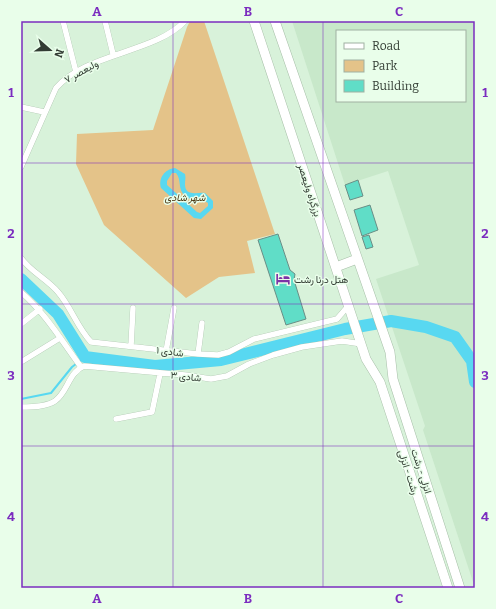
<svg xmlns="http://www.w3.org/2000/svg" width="496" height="609" viewBox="0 0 496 609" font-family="Bitter,Vazirmatn,serif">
<rect width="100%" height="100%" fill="#d8f2da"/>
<path fill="#c8e8ca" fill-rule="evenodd" d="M292 21H475V588L423 430 425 426 376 279 419 265 388 171 345 185ZM337 31H465V101H337Z"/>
<path fill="#e4c389" d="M190 21H204L275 234 247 241 255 273 219 277 186 298 104 225 76 164 77 134 153 130 187 27Z"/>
<path fill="#58d8f1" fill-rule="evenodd" d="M175 168 185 174C186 178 185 180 185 184 185 197 197 192 205 193L213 201V208L201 219 194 218 161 188C158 178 165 169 175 168ZM172 173H176C182 180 177 189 185 196 192 203 201 197 208 203V206L200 213 197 212 167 185V181Z"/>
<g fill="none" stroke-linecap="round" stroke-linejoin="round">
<path stroke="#58d8f1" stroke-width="2" d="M21 399 51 393 72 367 85 357"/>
<path stroke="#58d8f1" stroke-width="12" d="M21 279 58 314 85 357 155 366 221 360 345 329 391 321 426 327 455 337 472 361 475 382"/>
</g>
<path fill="#60ddc7" stroke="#6a8e86" d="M358 180 363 196 350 200 345 185Z
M370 205 378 230 362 236 354 210Z
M278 234 290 270 295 274 294 280 306 319 286 325 258 240Z
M369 235 373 247 366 249 362 237Z"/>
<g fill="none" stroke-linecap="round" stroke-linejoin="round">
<defs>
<path id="minor" d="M63 21 76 72
M105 21 113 54
M21 107 44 112
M21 167 56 88C86 53 155 53 185 21
M21 258C31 272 47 279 58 292 71 307 77 327 91 342L198 354 218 355 229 352 254 339 337 319 349 305
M21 292C47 315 61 340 81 367
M21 324 40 309
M131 346 133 308
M166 351 174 308
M198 354 202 323
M21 362 60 338
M21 407C31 407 46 407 55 401 68 392 68 373 84 366L185 375 211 379 227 376 249 364 273 355 302 347 342 341 362 344
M116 419 152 412 160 374"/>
<path id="trunk" d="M254 21 366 359 380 382 448 588
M275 21 390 352 393 379 460 588
M336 267 357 259"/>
</defs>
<use href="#minor" stroke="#a7bfa8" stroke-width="6"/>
<use href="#trunk" stroke="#a7bfa8" stroke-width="10"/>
<use href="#minor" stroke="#fff" stroke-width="5.5"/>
<use href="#trunk" stroke="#fff" stroke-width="9"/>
</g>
<path fill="none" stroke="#7b2cbf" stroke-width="1" stroke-opacity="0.55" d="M173 21V588M323 21V588M21 163H475M21 304H475M21 446H475"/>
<defs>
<symbol id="hotel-bare" viewBox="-9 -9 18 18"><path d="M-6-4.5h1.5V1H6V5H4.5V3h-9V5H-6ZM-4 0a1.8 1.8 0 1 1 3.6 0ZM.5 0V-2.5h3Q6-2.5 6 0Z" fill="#7d34a7" stroke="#e9feea" stroke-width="2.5" paint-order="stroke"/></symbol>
</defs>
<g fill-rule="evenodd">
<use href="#hotel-bare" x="273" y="269" width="20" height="20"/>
</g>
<g text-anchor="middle" stroke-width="3" stroke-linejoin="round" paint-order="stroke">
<g font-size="10" fill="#323c33" stroke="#e9feea">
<text transform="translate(81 71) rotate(-29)" y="4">ولیعصر ۷</text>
<text transform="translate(310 190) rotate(72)" y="4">بزرگراه ولیعصر</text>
<text transform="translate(170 351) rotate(7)" y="4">شادی ۱</text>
<text transform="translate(186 376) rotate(6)" y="4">شادی ۳</text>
<text transform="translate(422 471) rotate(72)" y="4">انزلی - رشت</text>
<text transform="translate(409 472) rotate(72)" y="4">رشت - انزلی</text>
</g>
<g font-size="10" font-style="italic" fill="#4d3a15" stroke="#e9feea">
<text x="185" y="201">شهر شادی</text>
</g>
<g font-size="10" fill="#323c33" stroke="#e9feea" text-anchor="start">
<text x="294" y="283">هتل درنا رشت</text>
</g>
</g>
<rect width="496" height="609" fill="none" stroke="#e9feea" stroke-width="44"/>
<rect x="336" y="30" width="130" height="72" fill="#e9feea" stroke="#a0b0a1"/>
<rect x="344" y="43" width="20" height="6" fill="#ffffff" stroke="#a0b0a1"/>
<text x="372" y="50" font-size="12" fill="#323c33">Road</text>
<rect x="344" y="60" width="20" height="12" fill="#e4c389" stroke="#a0b0a1"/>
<text x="372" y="70" font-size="12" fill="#323c33">Park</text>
<rect x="344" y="80" width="20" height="12" fill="#60ddc7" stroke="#a0b0a1"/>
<text x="372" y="90" font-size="12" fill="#323c33">Building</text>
<g transform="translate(50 50) rotate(110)" stroke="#e9feea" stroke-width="3" paint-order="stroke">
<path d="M0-3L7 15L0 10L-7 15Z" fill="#323c33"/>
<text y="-6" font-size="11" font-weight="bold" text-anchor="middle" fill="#323c33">N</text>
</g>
<rect x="22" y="22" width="452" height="565" fill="none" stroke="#7b2cbf" stroke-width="1.5"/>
<g font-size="13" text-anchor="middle" font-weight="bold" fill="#7b2cbf">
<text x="97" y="16">A</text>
<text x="248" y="16">B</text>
<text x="399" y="16">C</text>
<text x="11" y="97">1</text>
<text x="485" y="97">1</text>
<text x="11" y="238">2</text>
<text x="485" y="238">2</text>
<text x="11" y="380">3</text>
<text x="485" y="380">3</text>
<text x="11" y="521">4</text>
<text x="485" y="521">4</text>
<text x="97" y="603">A</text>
<text x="248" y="603">B</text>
<text x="399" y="603">C</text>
</g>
</svg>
